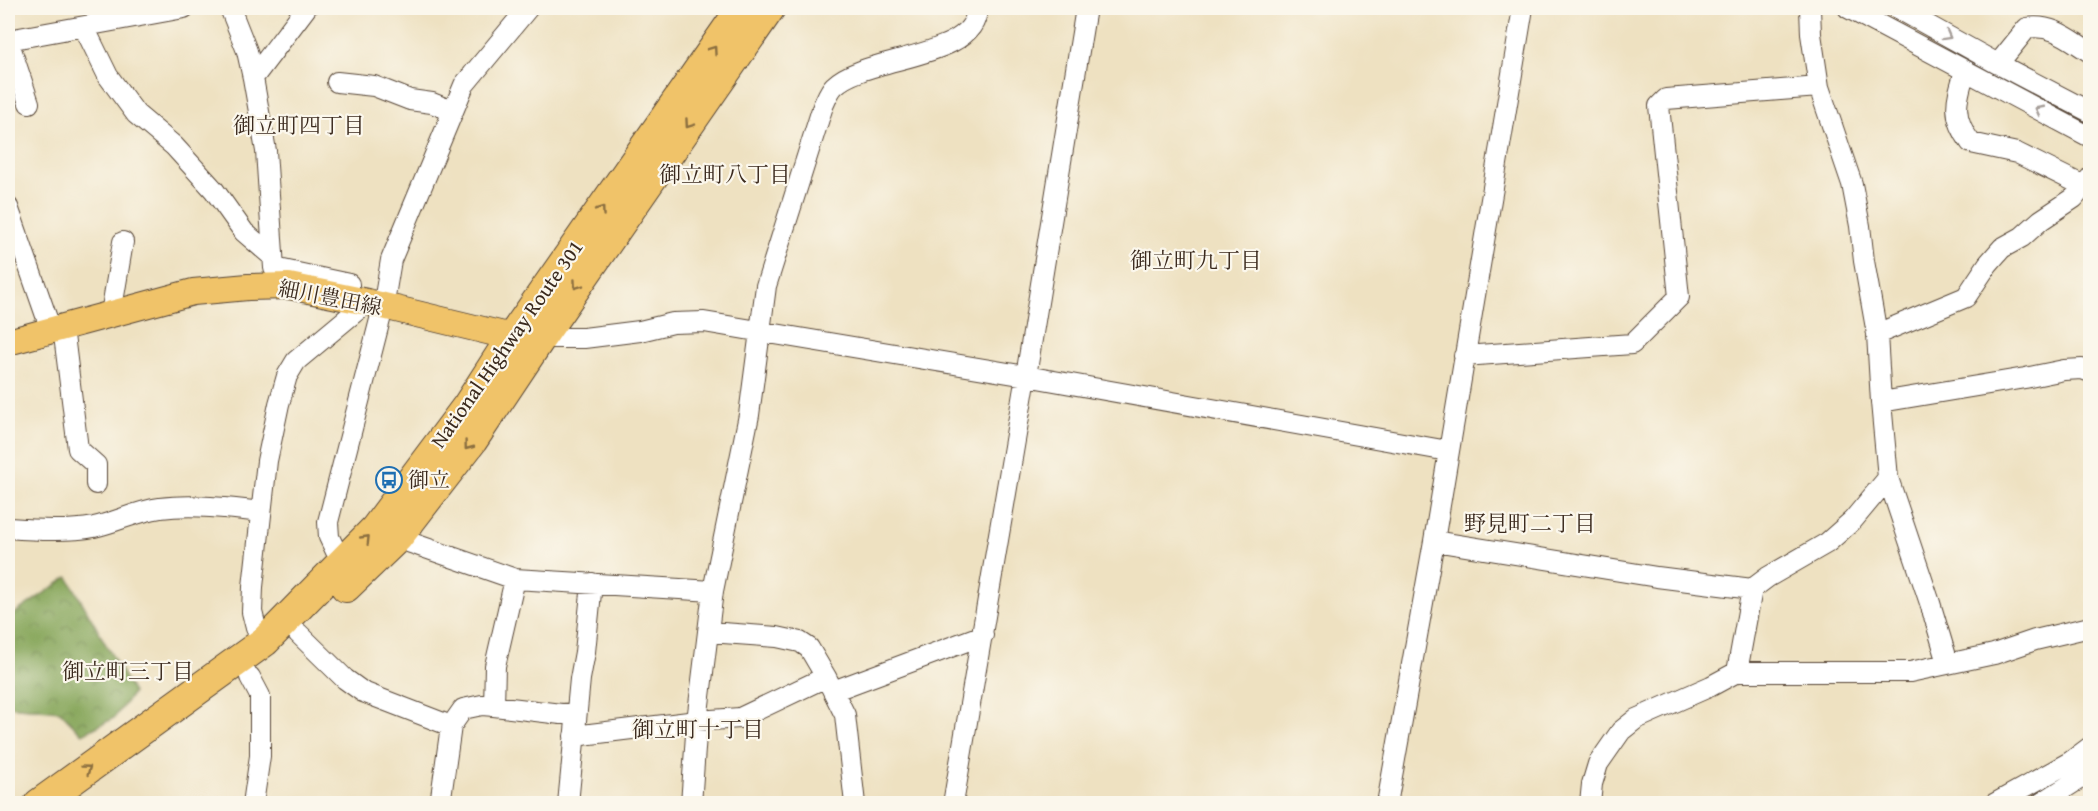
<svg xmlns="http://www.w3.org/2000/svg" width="2098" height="811" viewBox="0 0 2098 811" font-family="'Gentium Book Plus','Noto Serif JP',serif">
<defs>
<pattern id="forest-crowns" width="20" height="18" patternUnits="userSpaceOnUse" patternTransform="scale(1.5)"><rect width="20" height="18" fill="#86a65a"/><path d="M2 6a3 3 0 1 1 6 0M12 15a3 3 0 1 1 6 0" fill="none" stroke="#6f874a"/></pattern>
</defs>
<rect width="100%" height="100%" fill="#fbf7ec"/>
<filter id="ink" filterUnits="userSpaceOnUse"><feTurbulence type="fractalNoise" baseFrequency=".0167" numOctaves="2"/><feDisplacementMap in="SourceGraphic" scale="12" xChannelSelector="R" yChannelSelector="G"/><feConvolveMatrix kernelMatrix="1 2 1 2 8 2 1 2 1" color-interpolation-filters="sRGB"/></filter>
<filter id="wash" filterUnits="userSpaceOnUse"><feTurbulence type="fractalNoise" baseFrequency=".008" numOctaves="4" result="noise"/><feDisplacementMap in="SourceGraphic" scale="24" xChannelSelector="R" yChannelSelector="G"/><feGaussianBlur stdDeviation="1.35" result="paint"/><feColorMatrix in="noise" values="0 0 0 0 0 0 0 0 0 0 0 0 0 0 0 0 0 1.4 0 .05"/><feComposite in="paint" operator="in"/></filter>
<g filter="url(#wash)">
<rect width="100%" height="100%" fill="#eee1c1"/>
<path fill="url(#forest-crowns)" stroke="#60683c" stroke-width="1.5" d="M68 577 133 693 114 718 82 734 60 711 8 706V618Z"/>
</g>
<g filter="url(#ink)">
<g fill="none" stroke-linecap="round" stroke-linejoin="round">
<defs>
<path id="minor" d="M230 8 247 51 253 78
M306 8 253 78 266 151 274 268 349 284V299
M1810 8 1811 34 1819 87 1852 184 1860 226 1864 261 1877 334 1881 402 1888 478 1930 603 1948 663
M1848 8 2090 137
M1897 8 1998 64 2090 112
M84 27 108 76 136 114 174 146 214 190 244 232 273 257
M8 40 184 8
M8 40 29 103
M1998 64 2027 28C2053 24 2069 39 2090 52
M1965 71C1956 101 1951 116 1971 143L2017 153 2090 189
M337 82 374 86 410 100 432 103 452 111
M8 207 51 330
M111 314 123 242
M63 327 78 449 96 465V484
M1877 334 1966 297 1988 264 2002 248 2022 237 2041 220 2074 198 2090 178
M533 338H584L640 331 673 323 704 322 1026 376 1448 451
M1464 356 1632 344 1679 297 1659 106 1666 99 1819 87
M1881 402 2025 378 2064 370 2082 369 2090 372
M8 528C34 530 68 532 94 527 117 522 137 511 160 508 192 504 229 508 261 512
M397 538 515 579 713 591
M1434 541 1657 577 1752 589
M342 564 329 537 328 522 383 308 391 260 464 85 528 8
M709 632 777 637 800 642 809 648 826 677 845 715 855 804
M298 633 345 679 363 692 451 726
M265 641 256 628 252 612 253 587 267 461 279 404 287 376 296 361 367 302
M1737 672 1752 589 1768 577 1827 543 1853 520 1888 478
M250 677 260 696V756L253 804
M833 691 983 635
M494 706 561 714 576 713
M574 736 697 721 740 718 826 677
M440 804 451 726 463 709 482 705 494 706 495 666 515 579
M568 804 580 679 585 652 592 583
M691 804 697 721 713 591 749 415 766 286 823 106C826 100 829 91 834 86 865 55 977 60 977 8
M953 804 1026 376 1086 8
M1387 804 1434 541 1523 8
M1590 804 1592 784 1598 764 1621 731 1636 719 1711 686 1737 672H1910L1994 654 2035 640 2090 627
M1994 804 2070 762 2090 747
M2040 804 2090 772"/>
<path id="major" d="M8 342 193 292 248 287 289 286 367 302 512 337"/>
<path id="highway" d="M346 587 397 538 472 441 540 339 770 8
M39 804 265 641 375 529 468 405 512 337 742 8"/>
</defs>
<use href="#minor" stroke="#564536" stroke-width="22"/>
<use href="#major" stroke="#564536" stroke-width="28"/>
<use href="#highway" stroke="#564536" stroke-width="32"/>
<use href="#minor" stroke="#fff" stroke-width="20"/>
<use href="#major" stroke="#f0c369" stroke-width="26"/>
<use href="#highway" stroke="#f0c369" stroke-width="30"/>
</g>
<defs><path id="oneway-chevron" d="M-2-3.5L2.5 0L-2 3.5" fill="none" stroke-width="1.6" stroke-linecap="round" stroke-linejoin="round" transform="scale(1.5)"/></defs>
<g stroke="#a79f9a">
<use href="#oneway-chevron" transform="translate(1947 36) rotate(29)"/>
<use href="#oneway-chevron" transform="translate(2039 110) rotate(-152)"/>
</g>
<g stroke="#8c6f40">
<use href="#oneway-chevron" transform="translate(713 50) rotate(-55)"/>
<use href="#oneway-chevron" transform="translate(689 124) rotate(125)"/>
<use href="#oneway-chevron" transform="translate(601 210) rotate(-55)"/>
<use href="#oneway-chevron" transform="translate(577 285) rotate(125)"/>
<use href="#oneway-chevron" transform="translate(468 446) rotate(127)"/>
<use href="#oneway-chevron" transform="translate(366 539) rotate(-46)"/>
<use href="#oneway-chevron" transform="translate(87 769) rotate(-36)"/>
</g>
</g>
<defs>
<symbol id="bus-ring" viewBox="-11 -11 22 22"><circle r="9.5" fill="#fbf7ec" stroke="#1f6fb2" stroke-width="1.5"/><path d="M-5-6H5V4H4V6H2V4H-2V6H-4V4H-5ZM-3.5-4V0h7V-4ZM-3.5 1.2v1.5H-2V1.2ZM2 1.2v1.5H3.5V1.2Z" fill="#1f6fb2"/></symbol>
</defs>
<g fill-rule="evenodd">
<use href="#bus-ring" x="374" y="465" width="30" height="30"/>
</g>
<g text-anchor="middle" stroke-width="4.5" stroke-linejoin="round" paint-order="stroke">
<g font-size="21" fill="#3b2a1e" stroke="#fbf7ec">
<text transform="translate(330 298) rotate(11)" y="7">細川豊田線</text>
<text transform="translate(507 344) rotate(-55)" y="7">National Highway Route 301</text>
</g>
<g font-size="21" fill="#3b2a1e" stroke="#fbf7ec" text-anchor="start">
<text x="408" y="487">御立</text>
</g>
<g font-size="22" fill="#3b2a1e" stroke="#fbf7ec">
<text x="299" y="133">御立町四丁目</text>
<text x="725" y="182">御立町八丁目</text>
<text x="1196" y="268">御立町九丁目</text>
<text x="1530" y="531">野見町二丁目</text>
<text x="128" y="679">御立町三丁目</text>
<text x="698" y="737">御立町十丁目</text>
</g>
</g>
<rect width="2098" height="811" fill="none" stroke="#fbf7ec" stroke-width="30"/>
</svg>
